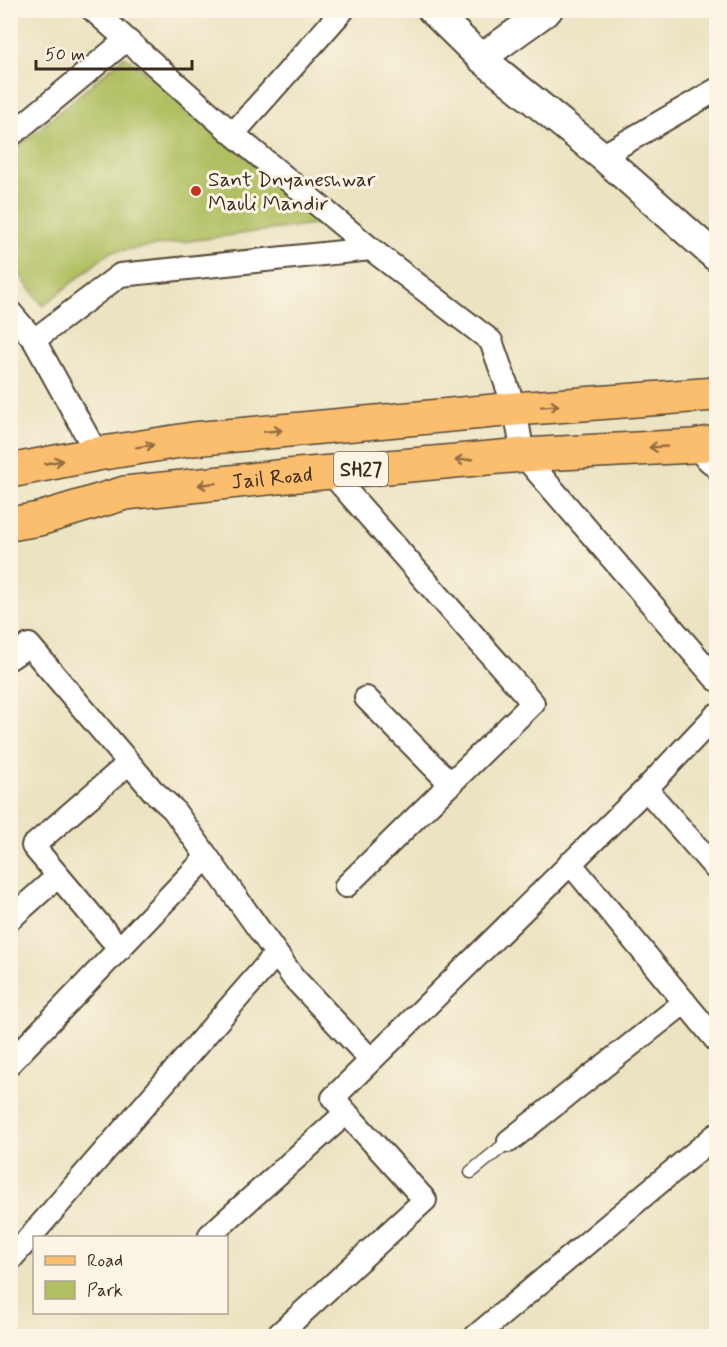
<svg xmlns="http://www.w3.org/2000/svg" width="727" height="1347" viewBox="0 0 727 1347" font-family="Mynerve,sans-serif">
<rect width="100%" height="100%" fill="#fcf5e5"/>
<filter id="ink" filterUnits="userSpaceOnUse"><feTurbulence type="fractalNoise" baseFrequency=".0167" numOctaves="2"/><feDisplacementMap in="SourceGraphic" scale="12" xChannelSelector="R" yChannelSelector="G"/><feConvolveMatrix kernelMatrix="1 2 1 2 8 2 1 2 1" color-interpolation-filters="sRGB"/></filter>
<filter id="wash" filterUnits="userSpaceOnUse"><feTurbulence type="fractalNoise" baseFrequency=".008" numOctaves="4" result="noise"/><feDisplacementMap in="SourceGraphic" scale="24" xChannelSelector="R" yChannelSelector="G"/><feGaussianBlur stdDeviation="1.35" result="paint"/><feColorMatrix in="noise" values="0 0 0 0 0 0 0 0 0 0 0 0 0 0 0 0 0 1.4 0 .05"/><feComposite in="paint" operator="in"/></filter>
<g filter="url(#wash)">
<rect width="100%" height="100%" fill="#ebe3c1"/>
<path fill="#b0bf62" stroke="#767440" stroke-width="1.5" d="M125 56 335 221 110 252 43 306 11 263 10 154Z"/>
</g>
<g filter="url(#ink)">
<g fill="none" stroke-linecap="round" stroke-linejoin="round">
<defs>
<path id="service" d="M471 1172 509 1141"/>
<path id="minor" d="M93 10 233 134 371 249
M233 134 343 10
M10 136 126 40
M602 156 716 90
M10 312 34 340 97 454
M34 340 120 275 371 249 491 341 515 409 523 455 716 679
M693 446 716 467
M330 472 533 703 346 886
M10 658 29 645 153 791 173 809 293 977 371 1060
M366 698 451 784
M646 789 716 869
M570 863 716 1040
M10 919 58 876
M120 949 33 846 129 763
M10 1063 207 857
M509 1141 685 1002
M210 1235 346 1113
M10 1260 276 954
M277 1336 425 1200 333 1098 646 789 716 715
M476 1336 716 1135"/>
<path id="tertiary" d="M432 10 481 58 602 156 716 257
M481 58 548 10"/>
<g id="primary">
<path d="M10 471 97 454 193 439 515 409 716 394"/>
<path id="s1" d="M10 524 39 519 125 493 287 476 523 455 693 446 716 442"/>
</g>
</defs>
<use href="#service" stroke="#554636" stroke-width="15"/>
<use href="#minor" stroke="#554636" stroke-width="26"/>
<use href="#tertiary" stroke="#554636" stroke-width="32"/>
<use href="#primary" stroke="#554636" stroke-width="36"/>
<use href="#service" stroke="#fff" stroke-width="12"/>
<use href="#minor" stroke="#fff" stroke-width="22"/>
<use href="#tertiary" stroke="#fff" stroke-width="28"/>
<use href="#primary" stroke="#fbbe6e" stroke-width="33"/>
</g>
<defs><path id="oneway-shaft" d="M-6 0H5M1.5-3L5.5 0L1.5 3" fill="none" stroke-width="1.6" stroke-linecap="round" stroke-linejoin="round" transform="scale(1.5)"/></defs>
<g stroke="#916d42">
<use href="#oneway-shaft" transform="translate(550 406) rotate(-4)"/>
<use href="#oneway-shaft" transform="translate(273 431) rotate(-5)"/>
<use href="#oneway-shaft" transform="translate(145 446) rotate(-9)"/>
<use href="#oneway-shaft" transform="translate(658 447) rotate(177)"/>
<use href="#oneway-shaft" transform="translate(464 460) rotate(175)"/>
<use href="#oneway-shaft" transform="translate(54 462) rotate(-11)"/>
<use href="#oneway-shaft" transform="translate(207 484) rotate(174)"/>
</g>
</g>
<circle fill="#c8321e" stroke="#fcf5e5" stroke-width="2" cx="196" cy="191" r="6"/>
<g text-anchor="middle" stroke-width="6" stroke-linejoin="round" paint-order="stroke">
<rect fill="#fcf5e5" stroke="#75675a" stroke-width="1.5" x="334" y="452" width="54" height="34" rx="4.5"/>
<g font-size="20" font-weight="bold" fill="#3b2a1e">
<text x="361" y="476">SH27</text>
</g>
<g font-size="21" fill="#3b2a1e" stroke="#fcf5e5" text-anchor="start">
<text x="208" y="186">Sant Dnyaneshwar<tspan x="208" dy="24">Mauli Mandir</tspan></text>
</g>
<g font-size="21" fill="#3b2a1e" stroke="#fcf5e5">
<text dy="7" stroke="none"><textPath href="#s1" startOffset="267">Jail Road</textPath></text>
</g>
</g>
<rect width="727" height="1347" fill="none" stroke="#fcf5e5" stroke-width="36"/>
<rect x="33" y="1236" width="195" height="78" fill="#fcf5e5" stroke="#afa495" stroke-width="1.5"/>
<rect x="45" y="1256" width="30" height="9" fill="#fbbe6e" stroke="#afa495" stroke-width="1.5"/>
<text x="87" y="1266" font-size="18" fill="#3b2a1e">Road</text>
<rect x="45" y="1281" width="30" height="18" fill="#b0bf62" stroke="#afa495" stroke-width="1.5"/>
<text x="87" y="1296" font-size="18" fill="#3b2a1e">Park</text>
<path d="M36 60v9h156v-9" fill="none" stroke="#3b2a1e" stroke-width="3"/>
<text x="45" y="60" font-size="18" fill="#3b2a1e" stroke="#fcf5e5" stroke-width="4.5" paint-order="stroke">50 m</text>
</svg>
